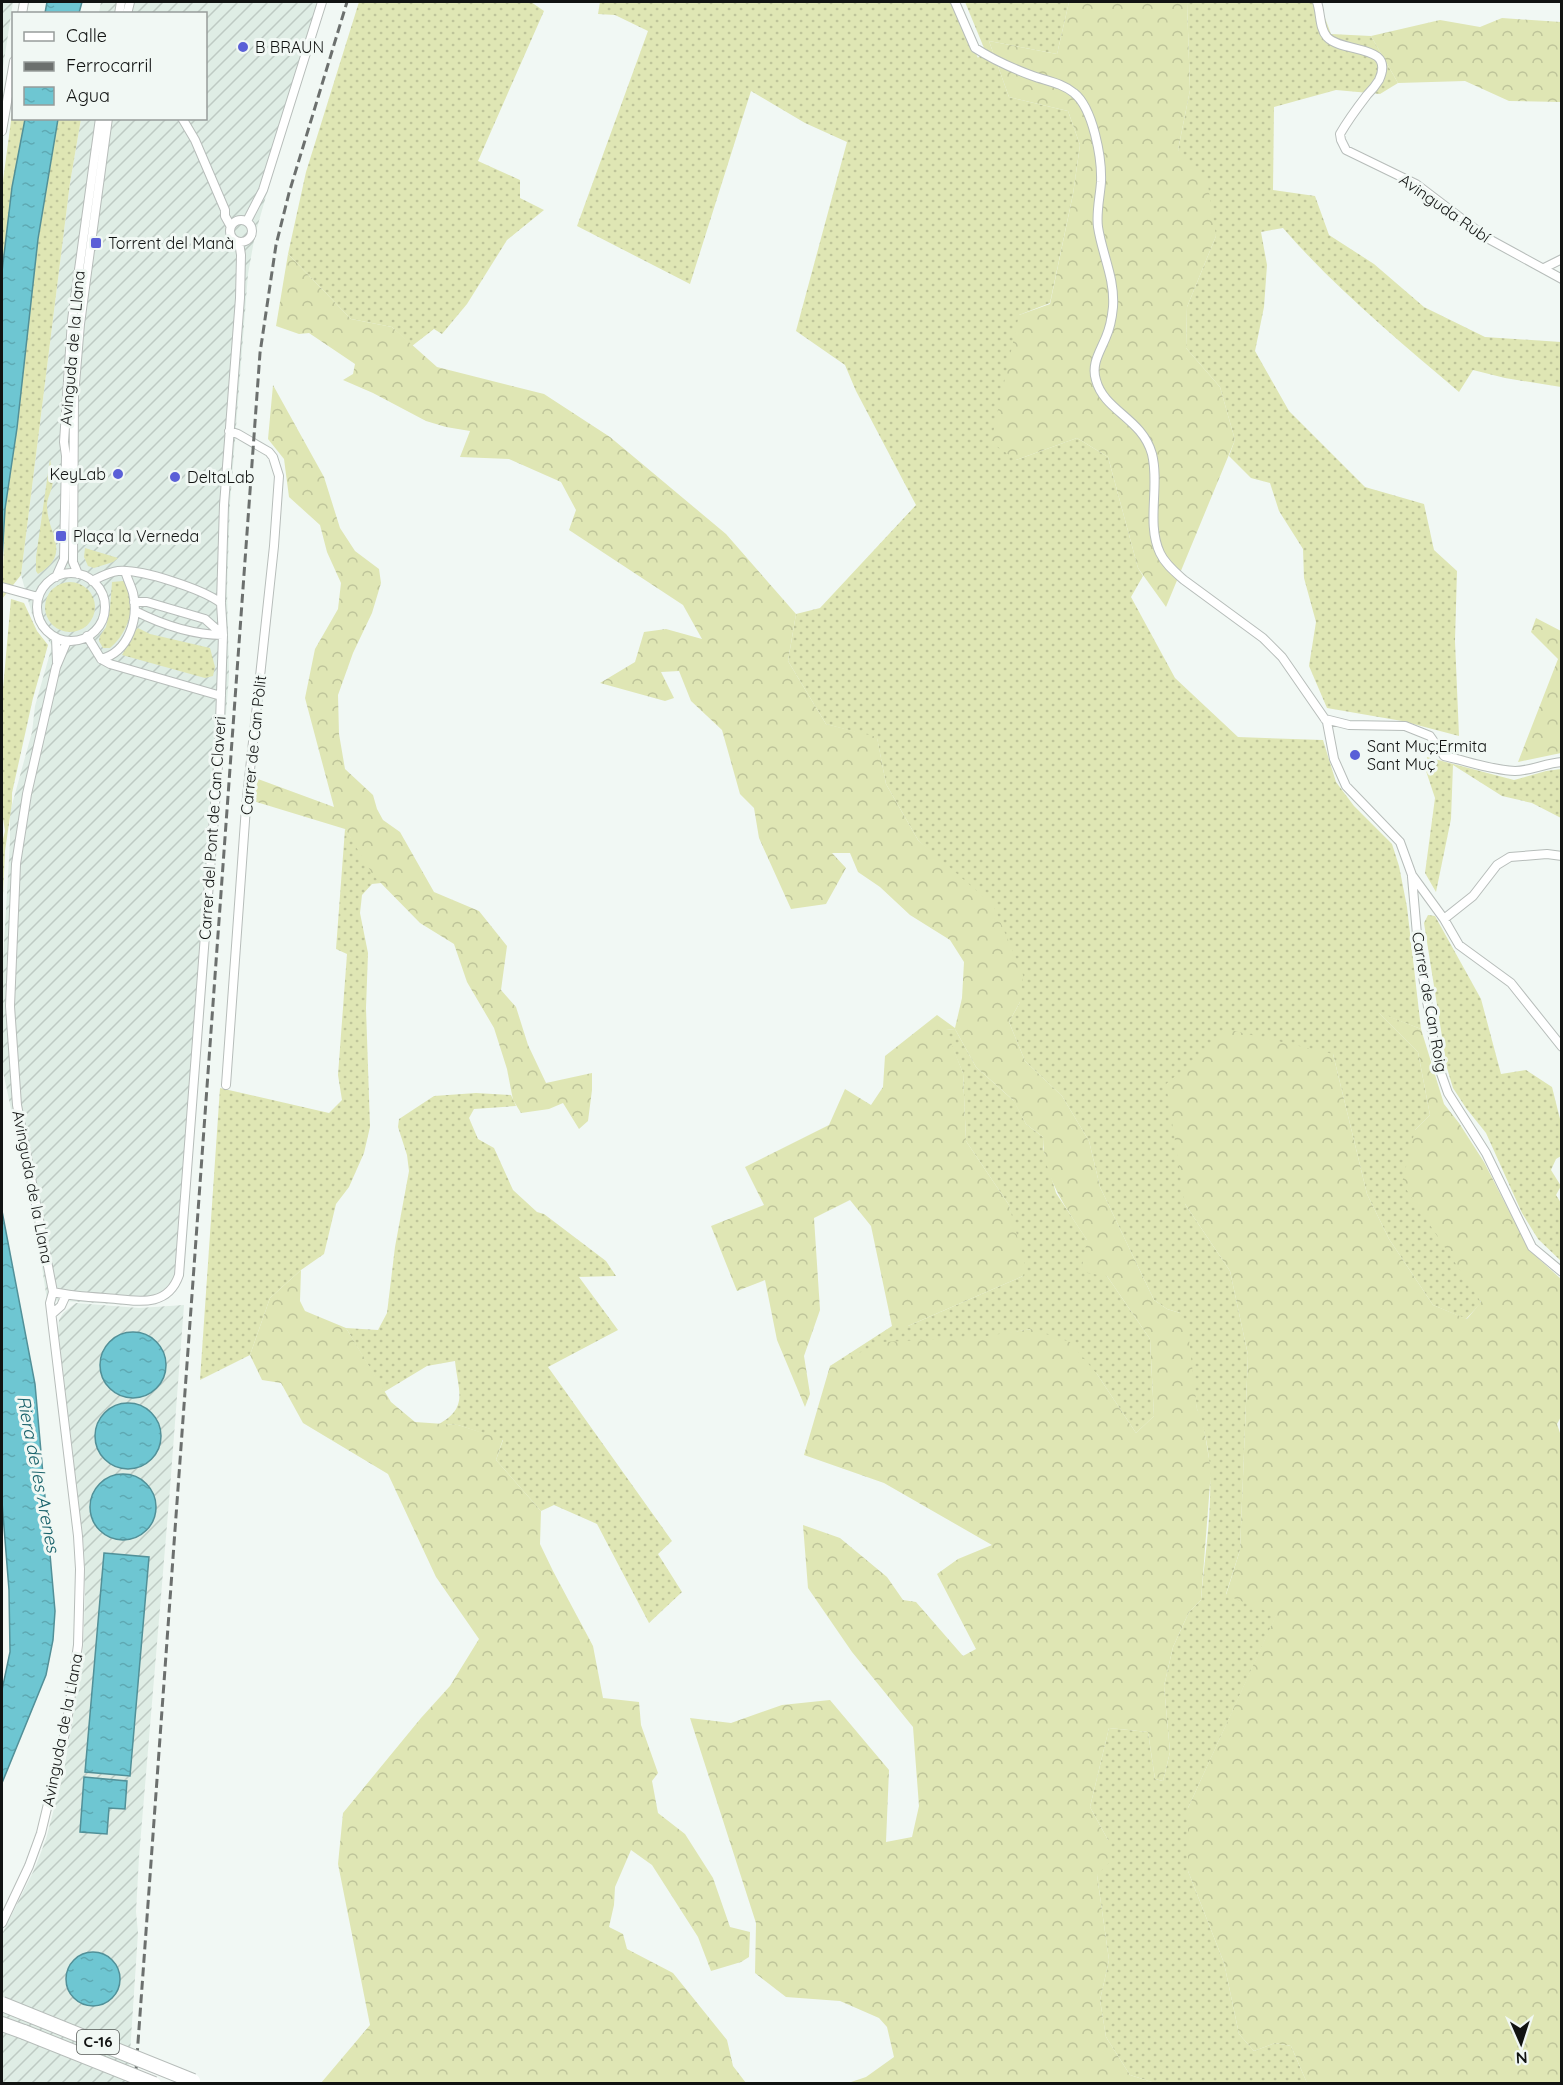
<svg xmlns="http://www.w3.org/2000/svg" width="1563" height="2085" viewBox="0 0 1563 2085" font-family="Quicksand,sans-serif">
<defs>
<pattern id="industrial-furrows" width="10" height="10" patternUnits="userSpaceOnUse" patternTransform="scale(1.5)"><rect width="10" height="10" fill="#dfede5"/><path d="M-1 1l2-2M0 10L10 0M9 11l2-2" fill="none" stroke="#becac3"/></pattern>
<pattern id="grass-dots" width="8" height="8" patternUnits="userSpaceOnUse" patternTransform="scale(1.5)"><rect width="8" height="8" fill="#dfe6b4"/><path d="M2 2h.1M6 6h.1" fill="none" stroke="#bec49a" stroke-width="1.8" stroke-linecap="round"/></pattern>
<pattern id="forest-crowns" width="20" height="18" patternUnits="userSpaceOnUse" patternTransform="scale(1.5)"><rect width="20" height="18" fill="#dfe6b4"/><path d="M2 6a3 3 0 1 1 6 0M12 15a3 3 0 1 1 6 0" fill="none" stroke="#bec49a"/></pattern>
<pattern id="water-ripples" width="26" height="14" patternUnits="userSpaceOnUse" patternTransform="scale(1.5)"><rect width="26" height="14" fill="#6ec6d2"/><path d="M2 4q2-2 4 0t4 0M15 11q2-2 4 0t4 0" fill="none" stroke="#5ea9b3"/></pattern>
</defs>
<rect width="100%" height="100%" fill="#f1f8f4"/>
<path fill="url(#industrial-furrows)" d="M2 2H13L2 74Z
M101 2H326L270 182 255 235 248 274 230 504 227 590 229 676 182 1278 168 1299 131 1305 47 1300 35 1221 2 1067V978L10 841V812L32 732 35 706 52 646 32 614 21 575 70 183 81 119 206 118V14L99 13Z
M76 1303 139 1308 184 1305 169 1501 139 1857 136 1912 138 1933 128 2083H2V1934L35 1868 46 1839 64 1771 83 1650 85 1595 84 1548 58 1331 59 1320 63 1313Z"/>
<path fill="url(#grass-dots)" d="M359 2H531L544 11 478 161 520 180V198L544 210 507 240 467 304 442 334 434 329 412 346 392 327 351 319 288 254 306 172Z
M600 2H953L978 58 984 48 965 2H1069L1057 54 989 41 1009 97 1068 111 1080 145 1073 194 1050 303 1019 315 1016 460 1077 438 1108 457 1138 568 1143 576 1131 597 1175 678 1238 737 1323 740 1336 782 1354 806 1392 844 1399 866 1407 907 1421 1029 1379 1013 1418 1052 1430 1115 1415 1130 1481 1303 1466 1319 1433 1305 1389 1239 1367 1194 1333 1054 1185 1204 1230 1271 1248 1355 1240 1550 1226 1594 1277 1614 1188 1808V1871L1224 1963 1239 2034 1254 2051 1275 2043 1291 2046 1307 2083H1155L1130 2075 1106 2037 1100 2000 1109 1960 1097 1875 1108 1840 1090 1807 1109 1728 1148 1732 1155 1779 1163 1781 1170 1752 1164 1686 1173 1647 1189 1612 1201 1600C1206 1539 1221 1467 1197 1409L1180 1313 1167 1309 1154 1300 1100 1187 1089 1141 1062 1096 1025 1061 1009 1022 1020 1002 940 861 918 840 886 784 877 738 826 724 788 661 796 614 820 608 916 505 856 391 845 365 796 331 847 142 805 123 751 91 690 284 577 226 648 31 615 15 598 14Z
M1187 2H1319L1331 34 1371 36 1398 83 1380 94 1336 90 1274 107 1273 190 1315 196 1329 235 1374 264 1424 307 1485 337 1561 342V387L1505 378 1473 370 1459 392C1398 340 1336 289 1283 228L1261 232 1267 265 1264 307 1255 351 1289 411 1365 487 1424 504 1434 550 1457 571 1455 641 1459 736 1402 721 1327 708 1309 666 1316 622 1304 578 1303 549 1279 511 1270 483 1251 478 1229 456 1235 440 1220 387 1186 348 1187 307 1216 236 1178 150 1190 90Z
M13 106 14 118 25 119 12 187 2 272V188Z
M58 119H81L70 183 21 575 2 599 5 509 17 428 38 239Z
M50 459C51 467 54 479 52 487 50 494 47 499 47 506 47 534 73 553 38 574L36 571V557Z
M85 548 118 558 113 562 94 568 88 566 84 557Z
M123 581C140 600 128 634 110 648H103L99 641 100 636 106 627 110 609 112 582Z
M45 607a25 25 0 1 1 50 0a25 25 0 1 1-50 0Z
M11 599 24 603 37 631 48 645 33 698 12 793V803L5 851 2 918V843L5 831 2 812V700Z
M138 628 150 634 210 648 215 667 213 676 205 678 122 655 135 631Z
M1427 757 1514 780 1546 771 1561 769V818L1532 803 1502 796 1453 765 1451 819 1436 892 1425 873 1435 798 1426 771Z
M345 829 381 883 372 884 362 895 360 913 368 953 366 1008 370 1127 364 1153 349 1187 336 1204 324 1254 301 1270 270 1298 250 1355 200 1380 220 1088 329 1113 342 1100 338 1075 347 954 336 949Z
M1428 915 1435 916 1481 999 1501 1074 1526 1070 1552 1087 1561 1123V1156L1556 1159 1551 1170 1561 1186 1556 1195 1561 1203V1261L1538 1239 1522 1213 1486 1133 1466 1108 1453 1088 1447 1068 1424 923Z
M955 1029 976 1067 1014 1101 1026 1124 1043 1137V1148L1056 1193 1087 1240 1107 1276 1150 1339 1154 1416 1136 1433 1097 1374 1031 1329 830 1366 892 1326H908L1023 1276 1009 1205 966 1141 963 1073 945 1030Z
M476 1093 511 1095 516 1106 474 1109 469 1118 478 1139 494 1148 513 1190 537 1212 544 1214 606 1261 616 1276 579 1277 618 1330 548 1367 672 1541 658 1554 682 1592 649 1623 597 1524 554 1505 541 1511 496 1460 503 1440 458 1425 439 1424C469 1407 458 1391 455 1361L427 1366 384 1392 346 1328 378 1330 387 1313 395 1247 409 1171 407 1155 398 1127 399 1119 434 1096Z"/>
<path fill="url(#forest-crowns)" d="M1069 2H1187L1190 90 1178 150 1207 179 1216 236 1187 307 1186 348 1220 387 1235 440 1166 607 1138 568 1108 457 1077 438 1016 460 991 442 1019 315 1050 304 1073 194 1080 145 1068 111 1009 97 989 41 1057 54Z
M1502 18 1561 22V102L1509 101 1465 81 1398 83 1371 36 1440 20 1480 27Z
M288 254 351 319 392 327 437 367 544 394 610 437 726 534 796 614 788 661 826 724 877 737 886 784 918 840 993 905 1023 975 1020 1002 1009 1022 1025 1061 1062 1096 1089 1141 1100 1187 1154 1300 1167 1309 1180 1313 1187 1322 1197 1409 1203 1422 1211 1471 1201 1600 1189 1612 1173 1647 1164 1686 1170 1752 1163 1781 1155 1779 1148 1732 1109 1728 1090 1807 1108 1840 1112 1860 1097 1875 1109 1960 1100 2000 1106 2037 1130 2075 1155 2083H848L866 2077 894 2057 887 2027 879 2018 840 2001 786 1997 755 1973 756 1923 690 1718 731 1723 782 1705 830 1700 889 1770 886 1842 912 1837 919 1806 913 1727 852 1652 808 1588 803 1525 840 1538 887 1577 903 1600 916 1602 963 1656 976 1649 937 1574 958 1559 992 1545 884 1483 804 1455 830 1366 883 1342 981 1337 1031 1329 1070 1342 1097 1374 1136 1433 1154 1416 1150 1339 1107 1276 1081 1272 1087 1240C1066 1208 1043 1177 1043 1137L1026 1124 1013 1100 976 1067 955 1029 946 1030 963 1073 966 1141 1009 1205 1026 1269 1023 1276 908 1326H892L871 1226 850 1200 814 1218 820 1310 804 1356 810 1394 805 1407 777 1340 765 1280 737 1291 711 1226 764 1205 745 1167 829 1125 845 1089 871 1105 883 1087 885 1056 937 1015 955 1028 962 998 964 962 950 940 910 915 880 887 858 872 850 853H832L846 868 826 904 791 909 759 838 754 808 740 794 722 730 691 701 679 671 661 672 674 698 665 701 600 683 635 662 644 632 666 629 702 639 683 605 569 530 576 510 561 482 509 459 460 457 470 431 446 427 426 421 373 393 343 380 353 374 355 364 309 333 299 334 276 326Z
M273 385 324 477 340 528 355 551 379 569 381 583 372 613 353 653 338 695 339 734 345 769 373 795 377 809 383 820 400 832 434 892 479 911 507 946 501 990 516 1007 528 1045 546 1083 592 1073V1090L588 1121 579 1129 563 1103 549 1109 521 1113 513 1100 507 1069 494 1028 467 982 454 944 420 923 373 875 345 829 253 801 258 779 334 807 305 698 315 649 338 609 341 583 327 552 320 525 289 497 284 459 268 439Z
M1536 618 1561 631V753L1518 762 1558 659 1531 632Z
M1378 1012 1421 1029 1444 1104 1459 1123 1484 1162 1529 1250 1561 1279 1562 1415 1557 1424 1562 1439 1561 2083H1307L1291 2046 1275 2043 1254 2051 1239 2034 1224 1963 1188 1871V1808L1276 1615 1226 1595 1240 1550 1248 1355 1230 1271 1185 1204 1166 1084 1230 1030 1333 1054 1367 1194 1389 1239 1433 1305 1467 1319 1481 1302 1402 1183 1415 1130 1430 1115 1418 1052Z
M301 1270 300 1301 305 1311 346 1328 391 1402 415 1422 458 1425 503 1439 496 1460 541 1511 540 1544 553 1571 593 1646 603 1698 639 1702 641 1725 658 1773 652 1781 658 1813 685 1834 713 1878 730 1927 750 1932 749 1957 741 1962 711 1971 698 1937 652 1865 631 1850 615 1887 614 1905 609 1927 623 1934 627 1949 673 1973 727 2040 733 2066 746 2083H321L370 2025 338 1864 343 1813 421 1718 450 1686 479 1639 436 1577 388 1474 303 1423 281 1383 262 1380 250 1355 270 1298Z"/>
<path fill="url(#water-ripples)" stroke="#529098" stroke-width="1.5" d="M47 2H82L79 13H45Z
M25 119H58L38 239 17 428 5 509 2 560V638V272L12 187Z
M2 1211 35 1384 55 1611 53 1640 46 1675 2 1783V1690L10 1652 9 1590 2 1502Z
M100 1365a33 33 0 1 1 66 0a33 33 0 1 1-66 0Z
M95 1436a33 33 0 1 1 66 0a33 33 0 1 1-66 0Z
M90 1507a33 33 0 1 1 66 0a33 33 0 1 1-66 0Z
M104 1553 149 1557 130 1776 85 1772Z
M84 1777 127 1781 125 1809 109 1808 107 1834 80 1832Z
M66 1979a27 27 0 1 1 54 0a27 27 0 1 1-54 0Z"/>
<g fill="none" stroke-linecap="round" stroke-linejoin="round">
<defs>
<path id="minor" d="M955 2 975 48C992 59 1014 69 1033 76 1047 81 1062 83 1074 93 1093 108 1102 158 1101 182 1100 197 1096 212 1098 227 1102 254 1115 278 1113 307 1112 317 1110 328 1106 337 1100 352 1091 364 1096 380 1104 411 1142 418 1152 454 1160 486 1146 523 1160 553 1165 564 1175 572 1184 580L1263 638 1282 657 1327 722 1334 759 1346 786 1400 842 1412 875 1444 919 1459 945 1511 983 1562 1047
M1317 2C1321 13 1319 28 1327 37 1343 54 1396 43 1379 80 1376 85 1371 91 1367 95 1357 108 1348 120 1340 134L1341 140 1346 150 1416 184 1487 238 1562 279
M22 14 24 2
M119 14 121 2
M127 14 130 2
M182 118 195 140 225 210V216L230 225
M2 131 14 61
M230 231a11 11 0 1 1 22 0a11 11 0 1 1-22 0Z
M247 221 263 190 322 2
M1544 268 1562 259
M37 607a34 34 0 1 1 68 0a34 34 0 1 1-68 0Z
M78 574 73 562 74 396 80 324 108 118
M56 577 64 559 66 456 64 442 72 320 100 118
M92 581C100 577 109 572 118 571 142 569 202 589 221 603
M2 587 38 597
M134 602H147L205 619 223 635C193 635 161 624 135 611
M87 636 101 659 110 664 221 696
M56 638 57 662
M101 659C129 652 139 618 133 593 131 586 127 578 125 571
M1325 719 1349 725 1405 726 1430 736 1444 756C1467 761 1491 770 1515 771 1530 771 1546 763 1562 762
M1412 877 1418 946 1429 1013 1437 1062 1448 1093 1486 1153 1532 1247 1562 1272
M1444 919 1473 896 1497 865 1510 857 1547 854 1562 856
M226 1085 246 807 274 546 279 476 273 457 269 452 238 434 229 431
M53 1292C71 1296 88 1297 105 1298 134 1300 167 1310 179 1275L219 752 223 635 221 603 224 505 240 298 241 255 239 242
M52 1314 61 1306 66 1295
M2 1923 29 1866 41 1833 66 1729 78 1645 80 1569 78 1536 50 1303 53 1292 17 1105 10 1006 16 864 27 794 56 667 67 641"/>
<path id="motorway" d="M2 2024 24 2032"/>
</defs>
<use href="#minor" stroke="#b7bdba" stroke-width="10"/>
<use href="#motorway" stroke="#b7bdba" stroke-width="16"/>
<use href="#minor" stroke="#fff" stroke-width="8"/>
<use href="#motorway" stroke="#fff" stroke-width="14"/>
<path stroke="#6c706e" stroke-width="3" stroke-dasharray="9 4.5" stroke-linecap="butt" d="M135 2084 260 353 276 245 289 193 347 2"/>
<defs>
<path id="motorway-bridge" d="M2 2004 193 2081
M24 2032 154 2084"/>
</defs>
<use href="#motorway-bridge" stroke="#b7bdba" stroke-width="16" stroke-linecap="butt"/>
<use href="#motorway-bridge" stroke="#fff" stroke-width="14"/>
</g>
<g fill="#5a5fd7" stroke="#f1f8f4" stroke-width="2">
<circle cx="243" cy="47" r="6"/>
<rect x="90" y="237" width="12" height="12" rx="3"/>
<circle cx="118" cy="474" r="6"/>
<circle cx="175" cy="477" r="6"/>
<rect x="55" y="530" width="12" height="12" rx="3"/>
<circle cx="1355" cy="755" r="6"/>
</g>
<g text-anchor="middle" stroke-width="6" stroke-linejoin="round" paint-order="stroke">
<rect fill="#f1f8f4" stroke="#545856" stroke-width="1.5" x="77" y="2030" width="42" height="24" rx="4.5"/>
<g font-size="15" font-weight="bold" fill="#111312">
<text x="98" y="2047">C-16</text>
</g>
<g font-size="16" fill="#111312" stroke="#f1f8f4" text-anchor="start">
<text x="255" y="53">B BRAUN</text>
<text x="108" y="249">Torrent del Manà</text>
<text x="106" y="480" text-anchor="end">KeyLab</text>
<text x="187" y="483">DeltaLab</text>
<text x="73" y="542">Plaça la Verneda</text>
<text x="1367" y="752">Sant Muç;Ermita<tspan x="1367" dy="18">Sant Muç</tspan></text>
</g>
<g font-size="16" fill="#111312" stroke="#f1f8f4">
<text transform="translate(1445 208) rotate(35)" y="6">Avinguda Rubí</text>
<text transform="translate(72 348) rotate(-85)" y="6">Avinguda de la Llana</text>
<text transform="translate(253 745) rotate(-84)" y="6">Carrer de Can Pòlit</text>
<text transform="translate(212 828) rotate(-86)" y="6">Carrer del Pont de Can Claveri</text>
<text transform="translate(1430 1002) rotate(80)" y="6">Carrer de Can Roig</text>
<text transform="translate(33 1187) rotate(79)" y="6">Avinguda de la Llana</text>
<text transform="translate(62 1730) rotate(-79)" y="6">Avinguda de la Llana</text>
</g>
<g font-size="18" font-style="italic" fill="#19626b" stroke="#f1f8f4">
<text transform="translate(38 1474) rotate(79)" y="6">Riera de les Arenes</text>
</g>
</g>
<rect width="1563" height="2085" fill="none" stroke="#111312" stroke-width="6"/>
<rect x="12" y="12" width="195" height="108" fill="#f1f8f4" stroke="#979c9a" stroke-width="1.5"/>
<rect x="24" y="32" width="30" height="9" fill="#ffffff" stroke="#979c9a" stroke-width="1.5"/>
<text x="66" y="42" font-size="18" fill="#111312">Calle</text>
<rect x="24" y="62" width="30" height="9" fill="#6c706e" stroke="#979c9a" stroke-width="1.5"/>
<text x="66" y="72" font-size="18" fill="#111312">Ferrocarril</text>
<rect x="24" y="87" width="30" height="18" fill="url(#water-ripples)" stroke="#979c9a" stroke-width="1.5"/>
<text x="66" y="102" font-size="18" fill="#111312">Agua</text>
<g transform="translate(1521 2043) rotate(177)" stroke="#f1f8f4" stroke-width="4.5" paint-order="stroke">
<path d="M0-4.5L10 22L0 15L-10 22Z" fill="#111312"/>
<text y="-9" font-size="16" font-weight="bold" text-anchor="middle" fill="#111312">N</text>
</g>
</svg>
